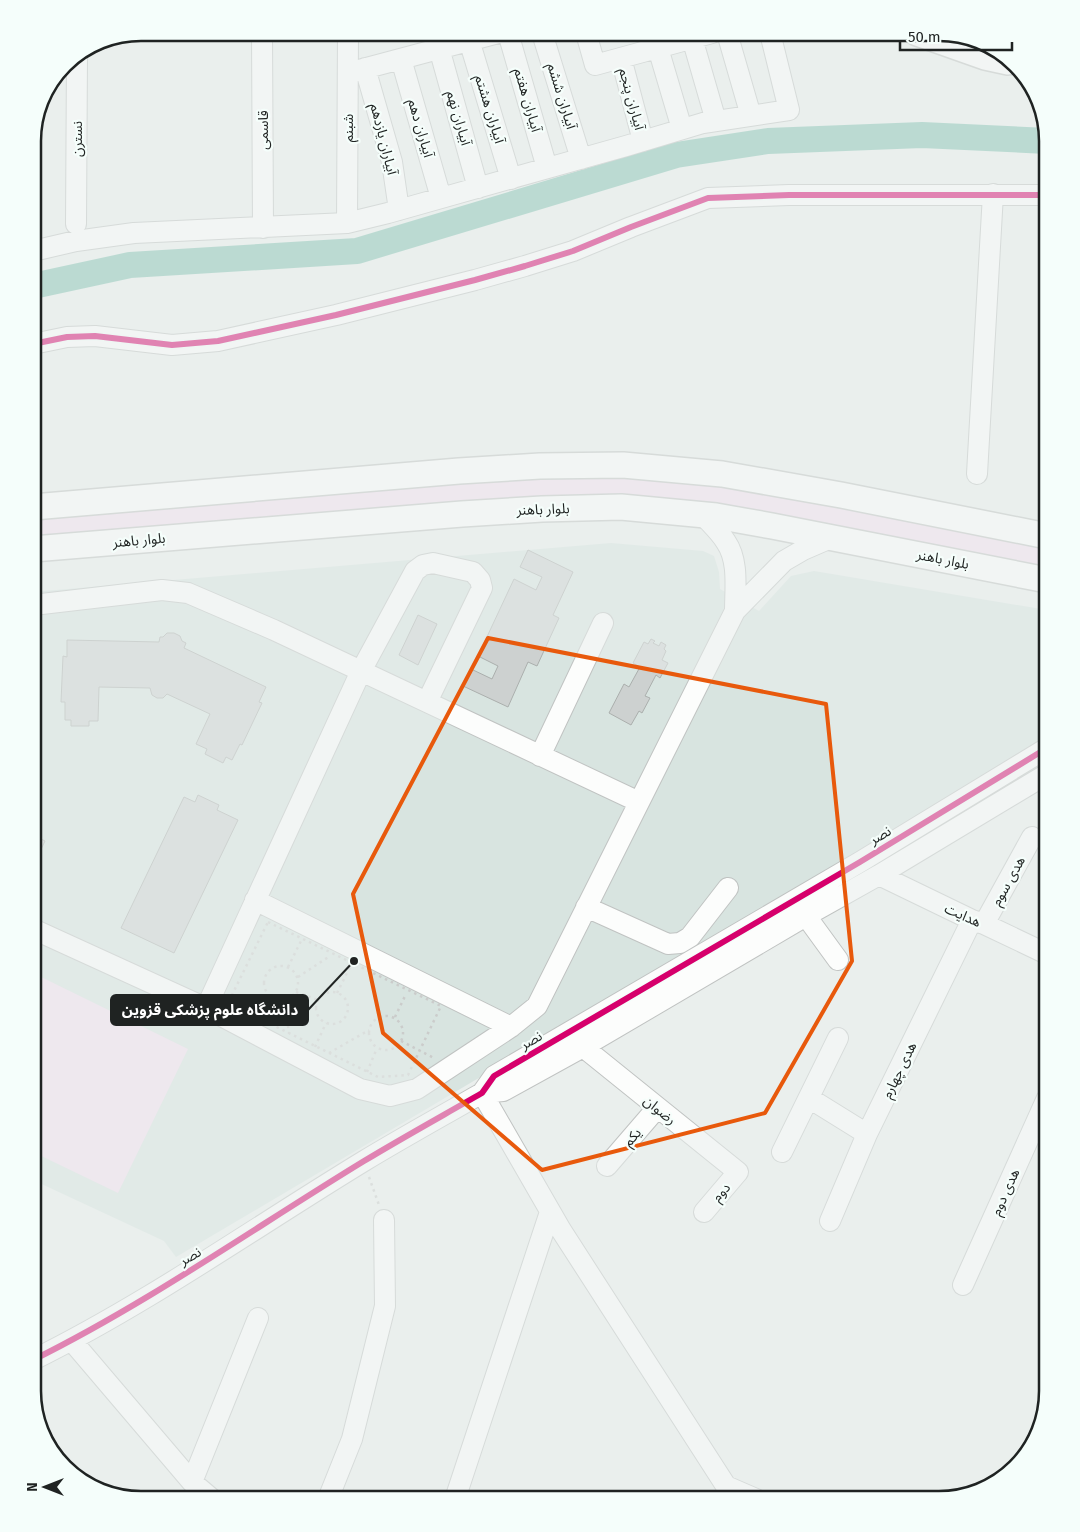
<svg xmlns="http://www.w3.org/2000/svg" width="1080" height="1532" viewBox="0 0 1080 1532" font-family="'Fira Sans','Noto Sans Arabic',sans-serif">
<rect width="100%" height="100%" fill="#eaefed"/>
<path fill="#d8e4e0" d="M611 543 703 551 714 556 719 572 720 589 759 611 791 576 814 571 1047 610V742L176 1257 164 1241 33 1180V592Z"/>
<path fill="#f3dfef" d="M623 465 1047 536V580L621 507 33 549V507Z
M33 973 188 1049 118 1193 33 1152Z"/>
<g fill="none" stroke-linecap="round" stroke-linejoin="round">
<path stroke="#84c2b2" stroke-width="26" d="M33 286 130 265 357 251 676 155 768 141 922 135 1047 141"/>
</g>
<path fill="#cdd1d0" stroke="#abafad" d="M528 550 573 572 553 615 559 618 537 666 528 662 508 707 463 686 471 669 492 679 498 666 478 656 514 579 536 590 542 577 520 567Z
M418 615 437 624 418 665 399 655Z
M167 633H174L180 636 182 641 186 643 184 648 266 687 259 702 262 703 242 745 240 744 232 760 226 757 223 763 205 754 207 749 196 744 210 714 167 694 163 698H157L152 695 150 688 99 687 98 721H89V726H71V720H65V702H61L63 656 67 657V640L159 642 160 637H163Z
M651 639 655 641 653 643 659 646 661 642 666 645 664 649 666 651 662 660 668 663 660 678 656 675 645 696 650 698 642 713 639 711 631 725 609 713 624 684 629 687 640 667 633 663 644 642 648 644Z
M198 795 219 805 217 810 238 820 174 953 121 928 184 797 195 802Z
M33 835 45 841 33 866Z"/>
<g fill="none" stroke-linecap="round" stroke-linejoin="round">
<defs>
<path id="minor" d="M262 33 263 228
M508 33 547 168
M542 33 581 159
M586 33 595 65 712 33
M727 33 751 116
M692 38 716 121
M469 40 511 179
M439 48 478 188
M658 48 682 129
M621 58 643 141
M401 59 441 198
M365 68 392 162 399 210
M348 73 498 33
M347 223 348 33
M76 224 77 55
M33 251 76 241 134 233 347 223 388 213 626 146 703 123 789 110 770 33
M33 344 67 337 95 336 172 345 218 341 336 315 475 280 525 266 573 251 631 227 708 198 789 195H1047
M977 474 993 194
M703 515C711 524 720 532 726 542 739 561 735 588 735 611
M33 605 162 590 188 593 274 630 639 802
M540 756 603 623
M879 875 972 920 984 924 1047 954
M255 900 511 1027
M586 907 668 944 680 943 690 937 728 888
M806 916 838 960
M984 924 1032 837
M33 929 206 1008 360 1089 390 1096 417 1089 511 1027 537 1006 735 611 784 561 803 550 833 537
M206 1008 361 671 415 571 423 565 433 563 473 572 480 580 482 588 427 702
M583 1047 738 1172 704 1212
M482 1093 503 1091 583 1047 806 916 879 875 1047 774
M482 1093 561 1230 726 1486 756 1499
M809 1098 867 1134
M782 1152 838 1038
M607 1166 657 1108
M830 1221 867 1134 972 920
M963 1285 1047 1098
M72 1341 192 1482 212 1499
M33 1360C148 1303 254 1228 364 1161 402 1138 442 1116 482 1093L494 1076 860 862 1047 748
M192 1482 258 1318
M328 1499 352 1439 385 1306 384 1220
M455 1499 550 1212"/>
<path id="major" d="M917 33 985 57 1008 62
M33 507 459 471 540 466 623 465 722 474 841 495 1047 536
M33 549 462 514 542 509 621 507 716 516 772 526 1047 580"/>
</defs>
<use href="#minor" stroke="#c0c3c2" stroke-width="22"/>
<use href="#major" stroke="#c0c3c2" stroke-width="28"/>
<path stroke="#cbcccb" stroke-width="2.5" stroke-dasharray="2.5 4" stroke-linecap="butt" d="M268 922 441 1006 408 1075 378 1077 228 1003Z
M264 983a17 17 0 1 1 34 0a17 17 0 1 1-34 0Z
M288 967 301 941
M298 977 330 956
M296 992 318 1000
M316 1008a16 16 0 1 1 32 0a16 16 0 1 1-32 0Z
M337 993 351 965
M284 1000 289 1033
M369 1033a17 17 0 1 1 34 0a17 17 0 1 1-34 0Z
M395 1017 406 994
M263 1019 273 998
M401 1041 434 1058
M315 1047 326 1023
M329 1053 369 1030
M367 1072 377 1048
M369 1177 379 1205"/>
<use href="#minor" stroke="#fcfdfc" stroke-width="20"/>
<use href="#major" stroke="#fcfdfc" stroke-width="25"/>
<defs>
<path id="cycleway" d="M33 344 67 337 95 336 172 345 218 341 336 315 475 280 525 266 573 251 631 227 708 198 789 195H1047
M33 1360C148 1303 254 1228 364 1161 402 1138 442 1116 482 1093L494 1076 860 862 1047 748"/>
</defs>
<use href="#cycleway" stroke="#f5fefb" stroke-width="9"/>
<use href="#cycleway" stroke="#d6006c" stroke-width="6"/>
</g>
<path d="M0 0H1080V1532H0ZM488 638 826 704 852 961 765 1113 542 1170 383 1033 353 894Z" fill="#eaefed" fill-opacity=".55" fill-rule="evenodd"/>
<path fill="none" stroke="#e8590c" stroke-width="4" stroke-linejoin="round" d="M488 638 826 704 852 961 765 1113 542 1170 383 1033 353 894Z"/>
<g text-anchor="middle" stroke-width="4.5" stroke-linejoin="round" paint-order="stroke">
<g font-size="14" fill="#1f2322" stroke="#f5fefb">
<text transform="translate(562 96) rotate(73)" y="5">آبیاران ششم</text>
<text transform="translate(632 99) rotate(75)" y="5">آبیاران پنجم</text>
<text transform="translate(528 100) rotate(74)" y="5">آبیاران هفتم</text>
<text transform="translate(490 109) rotate(73)" y="5">آبیاران هشتم</text>
<text transform="translate(459 118) rotate(74)" y="5">آبیاران نهم</text>
<text transform="translate(348 128) rotate(-90)" y="5">شبنم</text>
<text transform="translate(421 128) rotate(74)" y="5">آبیاران دهم</text>
<text transform="translate(263 130) rotate(-90)" y="5">قاسمی</text>
<text transform="translate(77 139) rotate(-90)" y="5">نسترن</text>
<text transform="translate(384 139) rotate(76)" y="5">آبیاران یازدهم</text>
<text transform="translate(543 509) rotate(-2)" y="5">بلوار باهنر</text>
<text transform="translate(139 540) rotate(-5)" y="5">بلوار باهنر</text>
<text transform="translate(943 559) rotate(11)" y="5">بلوار باهنر</text>
<text transform="translate(880 835) rotate(-31)" y="5">نصر</text>
<text transform="translate(1008 881) rotate(-61)" y="5">هدی سوم</text>
<text transform="translate(963 915) rotate(24)" y="5">هدایت</text>
<text transform="translate(531 1040) rotate(-30)" y="5">نصر</text>
<text transform="translate(899 1070) rotate(-64)" y="5">هدی چهارم</text>
<text transform="translate(660 1110) rotate(39)" y="5">رضوان</text>
<text transform="translate(632 1137) rotate(-49)" y="5">یکم</text>
<text transform="translate(721 1192) rotate(-49)" y="5">دوم</text>
<text transform="translate(1005 1192) rotate(-66)" y="5">هدی دوم</text>
<text transform="translate(190 1256) rotate(-30)" y="5">نصر</text>
</g>
</g>
<path d="M0 0H1080V1532H0ZM141 41H939A100 100 0 0 1 1039 141V1391A100 100 0 0 1 939 1491H141A100 100 0 0 1 41 1391V141A100 100 0 0 1 141 41Z" fill="#f5fefb" fill-rule="evenodd"/>
<path fill="none" stroke="#1f2322" stroke-width="2.5" d="M141 41H939A100 100 0 0 1 1039 141V1391A100 100 0 0 1 939 1491H141A100 100 0 0 1 41 1391V141A100 100 0 0 1 141 41Z"/>
<path fill="none" stroke="#1f2322" stroke-width="2" d="M354 961L308 1010"/>
<circle fill="#1f2322" stroke="#f5fefb" stroke-width="2" cx="354" cy="961" r="5"/>
<rect fill="#1f2322" stroke="#1f2322" stroke-width="2" x="111" y="995" width="197" height="30" rx="5"/>
<g font-size="15" text-anchor="middle" font-weight="bold" fill="#fff">
<text x="210" y="1015">دانشگاه علوم پزشکی قزوین</text>
</g>
<g transform="translate(45 1487) rotate(270)" stroke="#f5fefb" stroke-width="4" paint-order="stroke">
<path d="M0-4L9 19L0 12L-9 19Z" fill="#1f2322"/>
<text y="-8" font-size="14" font-weight="bold" text-anchor="middle" fill="#1f2322">N</text>
</g>
<path d="M900 42v8h112v-8" fill="none" stroke="#1f2322" stroke-width="2.5"/>
<text x="908" y="42" font-size="15" fill="#1f2322" stroke="#f5fefb" stroke-width="4" paint-order="stroke">50 m</text>
</svg>
